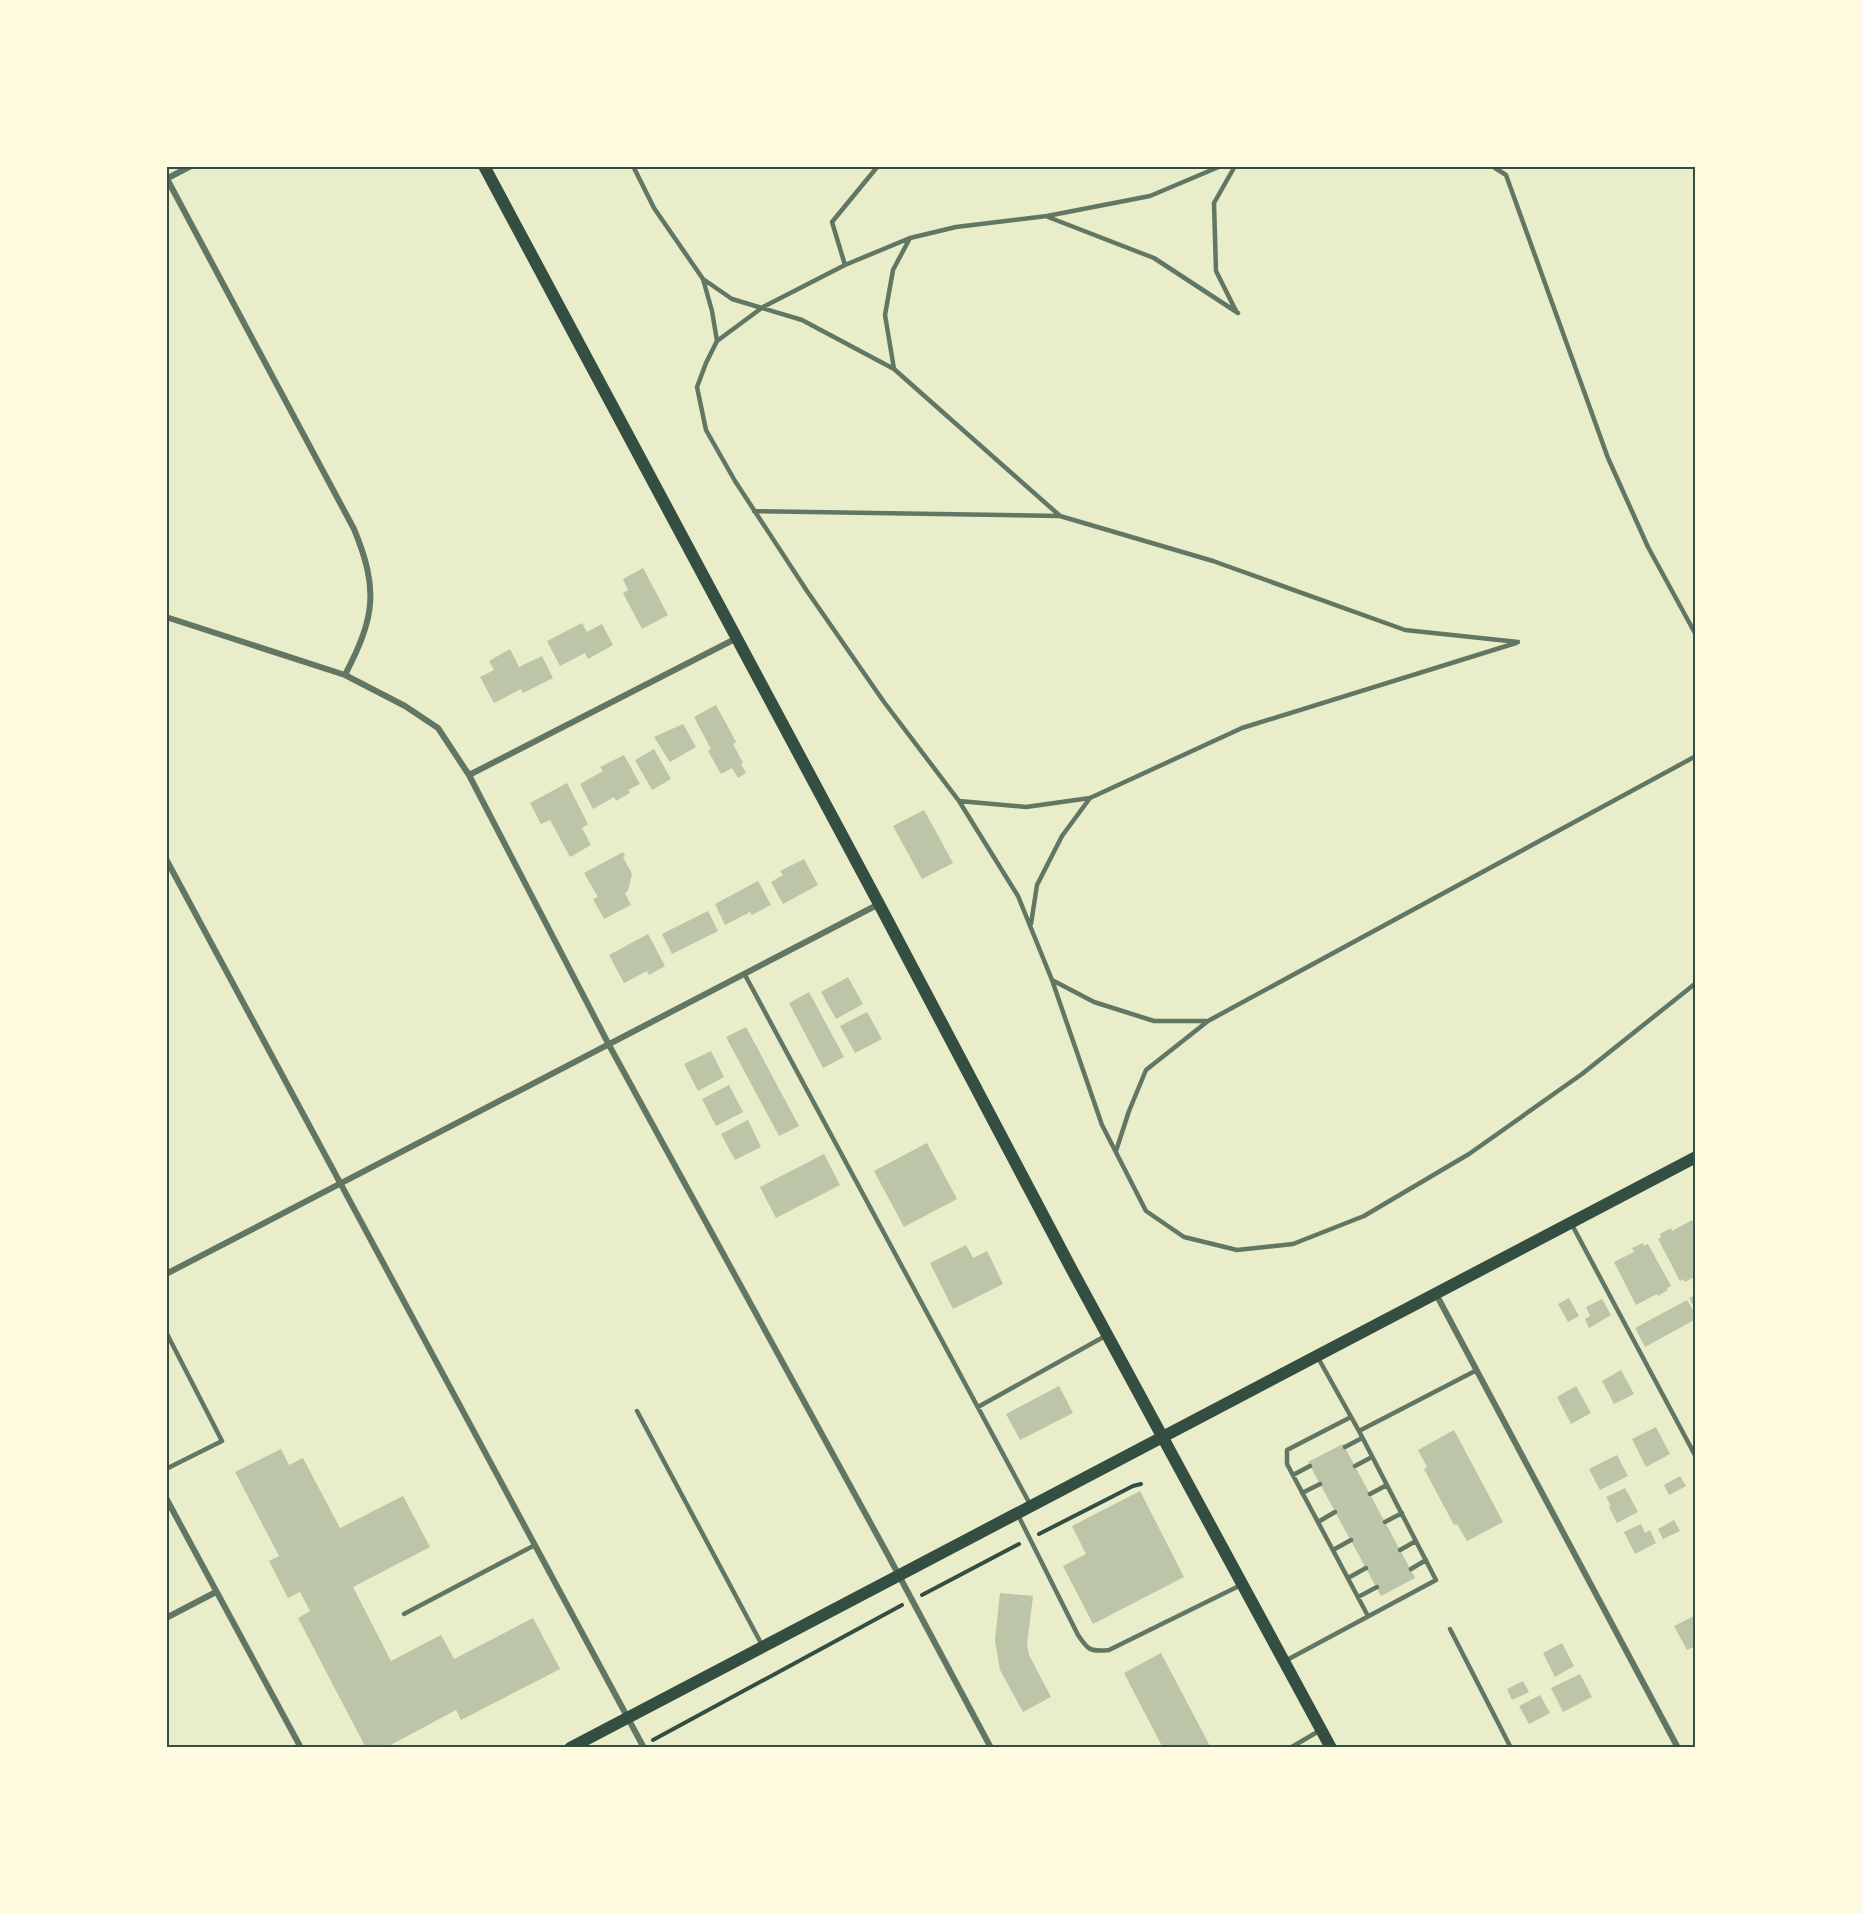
<svg xmlns="http://www.w3.org/2000/svg" width="1862" height="1914" viewBox="0 0 1862 1914" font-family="'Archivo Narrow',sans-serif">
<rect width="100%" height="100%" fill="#e9edc9"/>
<path fill="#bcc5a7" d="M643 568 668 615 642 629 623 593 628 590 623 579Z
M582 623 587 632 602 624 613 645 588 659 585 653 560 666 547 641Z
M510 649 519 667 542 656 553 678 523 693 521 689 494 703 480 677 494 670 489 661Z
M716 705 736 742 733 744 743 763 741 764 746 773 738 778 732 768 721 774 708 751 711 749 694 717Z
M683 724 696 747 670 762 654 737Z
M654 749 671 779 652 790 635 760Z
M624 755 640 784 628 790 630 793 616 801 614 797 593 809 580 784 603 771 600 767Z
M567 783 588 824 582 828 591 845 570 857 550 820 541 824 530 803Z
M924 810 953 863 922 879 893 826Z
M623 852 625 856 623 857 632 874 628 891 625 893 631 905 604 919 593 899 598 897 584 873Z
M804 859 818 885 783 904 771 882 783 875 780 871Z
M758 881 771 905 752 915 750 912 725 925 715 904Z
M708 911 718 931 672 954 662 934Z
M648 934 665 966 649 975 647 971 624 983 609 955Z
M848 977 863 1004 836 1019 821 992Z
M809 992 844 1057 823 1068 789 1003Z
M867 1012 882 1039 855 1053 840 1026Z
M746 1027 799 1126 779 1136 726 1037Z
M711 1051 724 1077 698 1091 684 1064Z
M729 1085 743 1112 716 1126 702 1099Z
M748 1120 761 1147 735 1160 721 1134Z
M927 1143 957 1199 904 1227 874 1171Z
M824 1154 840 1185 776 1218 760 1187Z
M1692 1220 1696 1228V1276L1685 1282 1683 1279 1680 1281 1658 1239 1661 1237 1660 1234 1671 1228 1672 1231Z
M1643 1243 1644 1246 1648 1244 1671 1286 1667 1288 1668 1290 1658 1296 1657 1294 1636 1305 1614 1262 1634 1252 1632 1248Z
M966 1245 973 1258 987 1251 1003 1284 953 1309 930 1263Z
M1696 1295V1311L1689 1298Z
M1569 1298 1579 1316 1568 1322 1558 1304Z
M1602 1299 1611 1315 1589 1328 1585 1319 1590 1316 1586 1307Z
M1687 1300 1696 1315V1319L1645 1347 1635 1328Z
M1621 1370 1634 1394 1614 1404 1602 1381Z
M1059 1386 1073 1413 1020 1440 1006 1414Z
M1576 1386 1591 1413 1571 1424 1557 1397Z
M1656 1427 1670 1454 1646 1467 1632 1439Z
M1454 1430 1503 1522 1467 1541 1457 1524 1454 1525 1424 1469 1427 1467 1418 1450Z
M1343 1444 1415 1578 1381 1596 1308 1462Z
M281 1449 289 1465 303 1458 340 1528 403 1496 430 1547 353 1587 391 1661 441 1635 454 1659 533 1618 560 1669 461 1720 456 1710 385 1748H366L298 1618 310 1611 300 1592 288 1598 269 1561 279 1556 235 1472Z
M1617 1455 1628 1476 1600 1490 1589 1469Z
M1680 1476 1686 1486 1669 1495 1664 1485Z
M1625 1488 1638 1512 1617 1523 1609 1507 1611 1506 1606 1497Z
M1140 1491 1184 1577 1093 1624 1063 1566 1086 1554 1072 1526Z
M1674 1520 1680 1531 1663 1539 1658 1529Z
M1641 1524 1645 1533 1650 1530 1656 1543 1635 1554 1624 1532Z
M1000 1593 1033 1596 1027 1645 1029 1655 1051 1697 1023 1712 1000 1670 995 1640Z
M1696 1615V1646L1687 1650 1674 1626Z
M1562 1643 1574 1666 1555 1677 1543 1653Z
M1161 1653 1211 1748H1163L1124 1673Z
M1580 1674 1592 1697 1563 1712 1551 1688Z
M1523 1681 1529 1692 1512 1700 1507 1689Z
M1540 1695 1550 1713 1529 1724 1519 1706Z"/>
<g fill="none" stroke-linecap="round" stroke-linejoin="round">
<path stroke="#344e41" stroke-width="4" d="M1039 1534 1133 1486 1141 1484
M922 1595 1019 1544
M653 1740 902 1605"/>
<path stroke="#617663" stroke-width="4.5" d="M633 166 654 208 703 279 712 311 717 341 706 363 697 387 706 430 735 481 807 591 884 702 959 801 1018 896 1052 980 1102 1125 1146 1211 1184 1237 1237 1250 1293 1244 1364 1216 1469 1154 1582 1074 1696 983
M1235 166 1214 203 1216 271 1236 311
M1492 166 1506 175 1608 458 1648 547 1696 635
M1048 217 1154 258 1238 313
M845 265 832 222 878 166
M703 279 732 299 802 320 894 369 1059 515
M717 341 763 307 845 265 910 238 956 227 1047 216 1150 196 1221 166
M894 369 885 315 893 270 910 238
M754 511 1060 516 1213 561 1405 630 1518 642
M959 801 1026 807 1090 798 1242 728 1516 643
M1031 924 1037 885 1062 836 1090 798
M745 975 1031 1506
M1052 980 1094 1002 1154 1021H1208L1696 756
M1116 1151 1129 1111 1146 1070 1208 1021
M1571 1223 1696 1457
M166 1332 222 1441 166 1469
M1317 1356 1359 1431 1477 1370
M978 1407 1107 1335
M637 1411 762 1645
M1351 1417 1287 1450V1464L1368 1616
M1345 1447 1362 1438
M1355 1466 1372 1457
M1293 1475 1310 1466
M1302 1493 1320 1484
M1370 1494 1387 1485
M1017 1513 1078 1635C1088 1650 1090 1652 1109 1650L1241 1585
M1318 1522 1335 1512
M1385 1522 1402 1513
M1333 1550 1351 1540
M1400 1550 1416 1541
M1411 1569 1426 1560
M1348 1578 1366 1568
M1358 1597 1377 1587
M404 1614 535 1545
M1450 1629 1511 1748
M1285 1661 1436 1580 1359 1431
M1290 1748 1319 1731"/>
<path stroke="#617663" stroke-width="6" d="M166 177 354 529C379 590 375 617 345 675
M166 179 191 166
M166 617 345 675 405 706 438 728 469 775 609 1045 888 1555 991 1748
M469 775 737 638
M166 859 644 1748
M166 1274 879 904
M1436 1294 1678 1748
M166 1498 301 1748
M166 1618 216 1592"/>
<path stroke="#344e41" stroke-width="12" d="M484 166 879 904 1072 1270 1331 1748
M570 1748 1696 1157"/>
</g>
<rect width="1862" height="1914" fill="none" stroke="#fefae0" stroke-width="336"/>
<rect x="168" y="168" width="1526" height="1578" fill="none" stroke="#344e41" stroke-width="2"/>
</svg>
